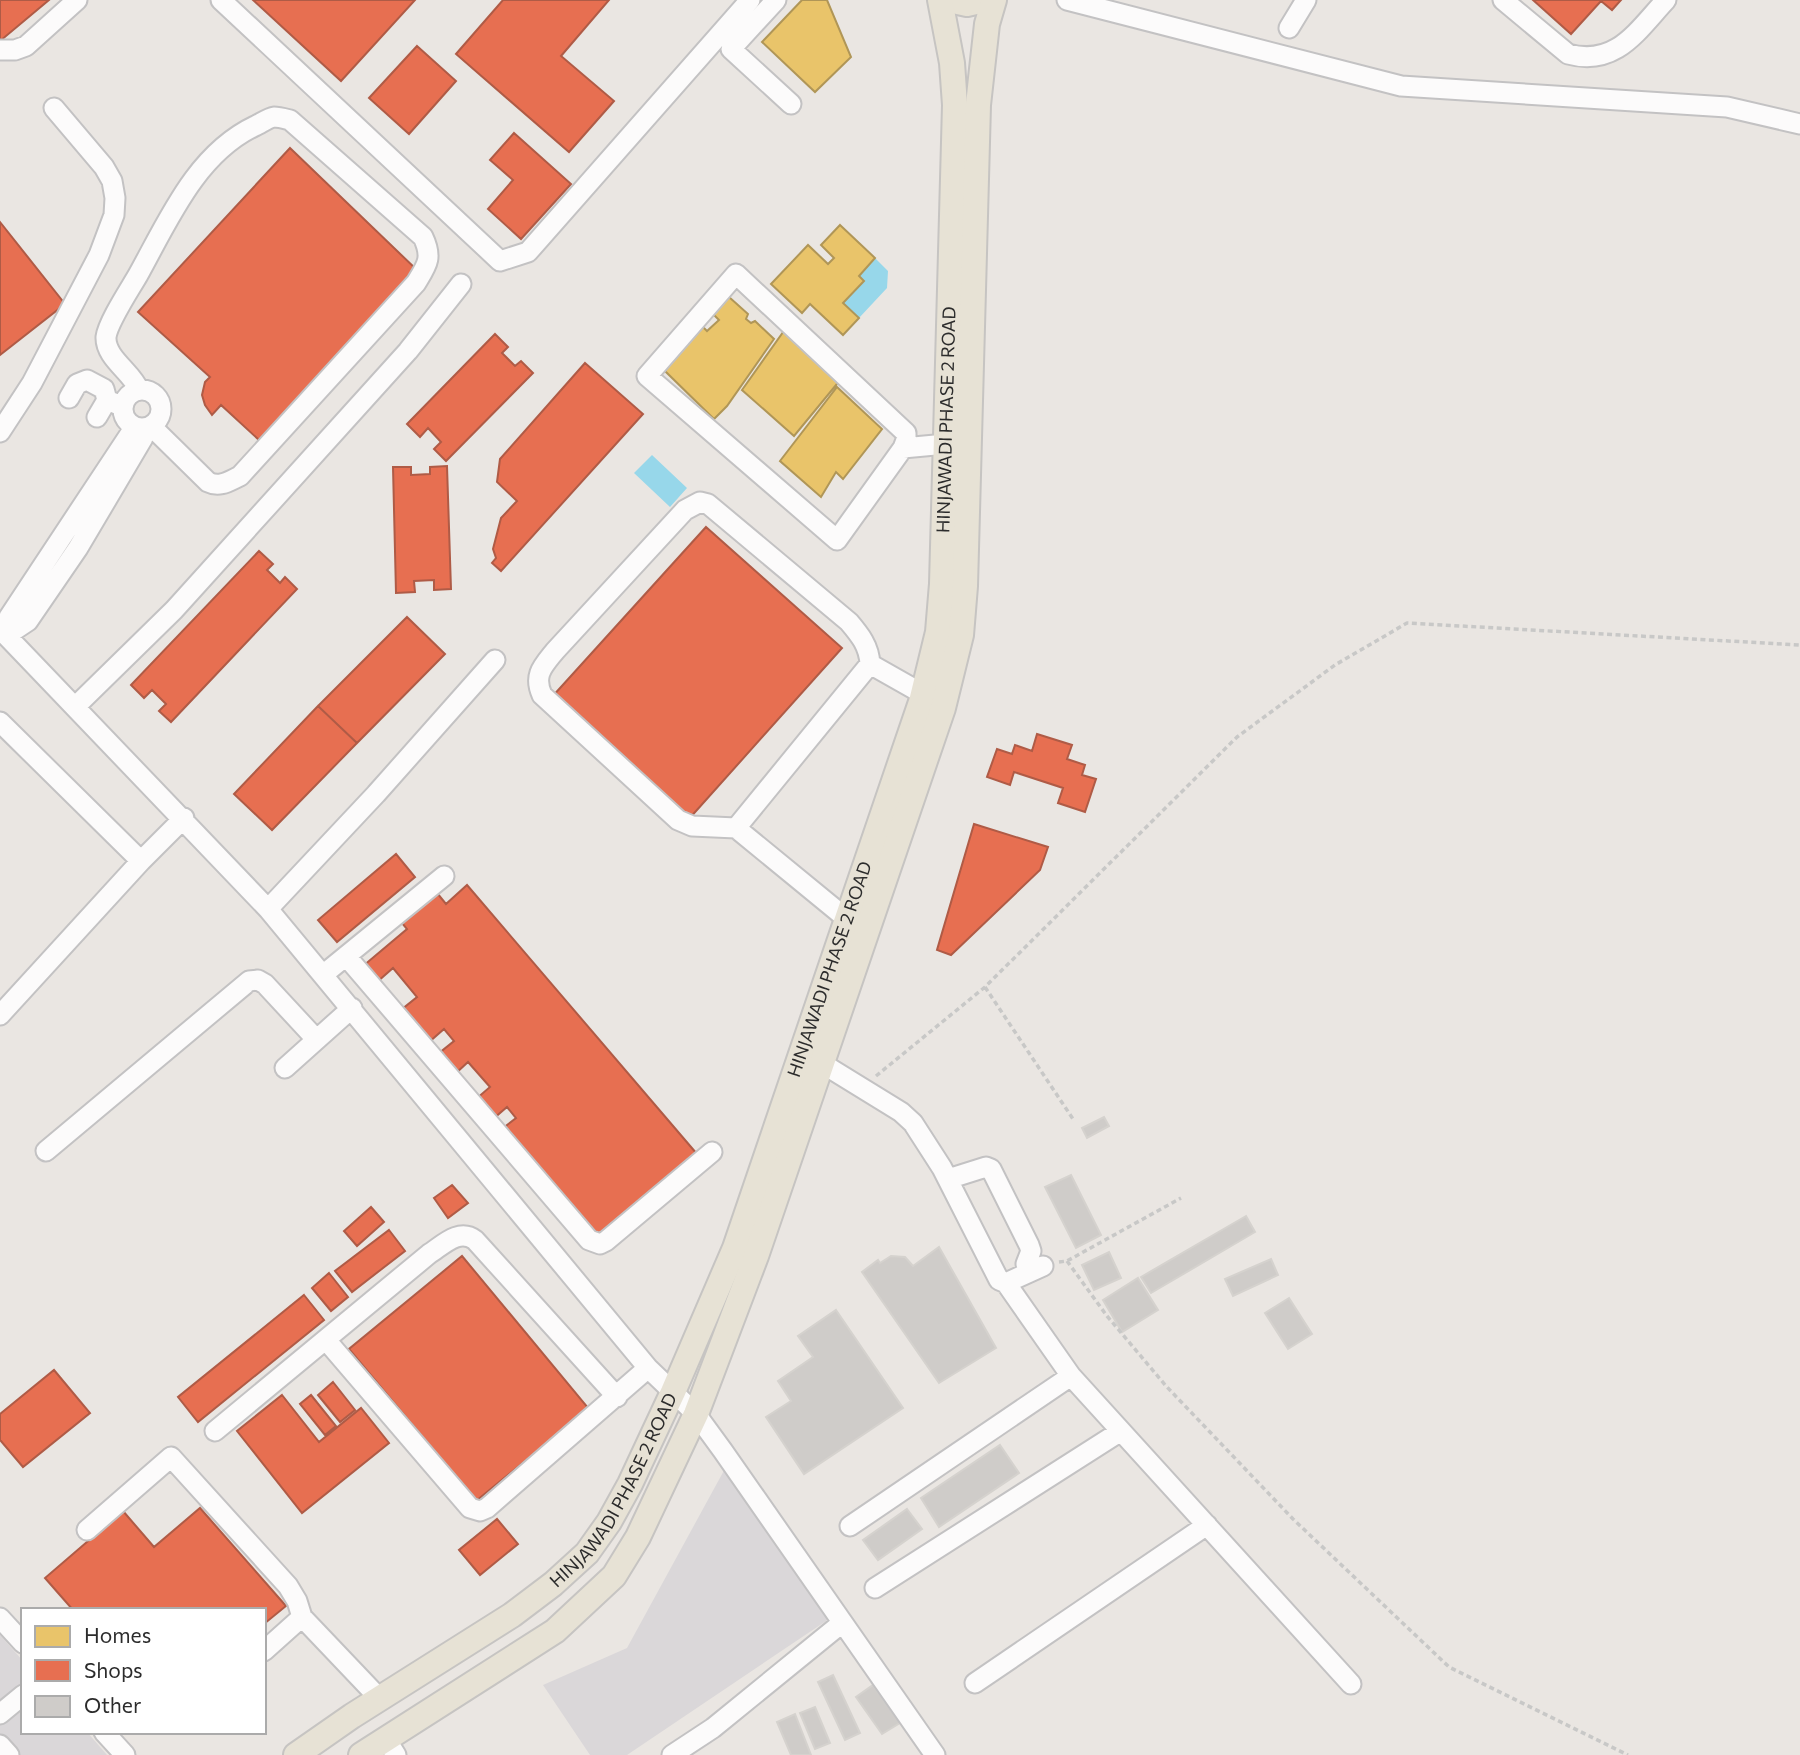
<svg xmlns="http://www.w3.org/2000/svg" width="1800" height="1755" viewBox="0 0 1800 1755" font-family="Commissioner,sans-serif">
<rect width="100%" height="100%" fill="#eae6e2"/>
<path fill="#dad7d9" d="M727 1465 832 1617 627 1755H590L543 1685 627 1648Z
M0 1635 23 1661V1732H87L107 1755H0Z"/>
<path fill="#97d7ea" d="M875 258 888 271 887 288 859 318 843 303 864 281 859 276Z
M652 455 687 488 670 507 634 473Z"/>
<path fill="#e9c46a" stroke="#b09657" stroke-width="2" d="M802 0H827L851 57 815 92 762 42Z
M840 225 875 258 859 276 864 281 843 303 859 318 843 335 810 304 802 313 771 284 808 245 828 264 834 258 821 245Z
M729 297 748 314 746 319 751 323 755 321 774 339 727 406 714 419 665 371 687 339 700 324 707 331 719 320 713 314Z
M786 328 841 379 794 436 742 390Z
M837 387 882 429 843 479 836 472 821 497 780 461Z"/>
<path fill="#e76f51" stroke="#af5b46" stroke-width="2" d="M0 0H49L0 41Z
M253 0H415L341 81Z
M503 0H609L561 56 614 101 569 152 456 54Z
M1533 0H1621L1612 10 1601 1 1571 34Z
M417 46 456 81 409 134 369 98Z
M514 133 571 184 521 239 488 209 513 180 490 160Z
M290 148 418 271 259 440 221 405 212 415 205 405 202 395 205 382 210 377 138 312Z
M0 222 65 304 0 355Z
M495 334 508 347 502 353 515 366 521 361 533 373 446 461 434 449 441 442 428 428 420 437 407 424Z
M585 363 643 414 501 571 492 563 496 558 493 549 501 518 517 501 497 482 500 459Z
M447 466 451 589 434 590V580L414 581 415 592 396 593 393 467H411V475L430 474V467Z
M706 527 842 648 688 820 551 698Z
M259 551 273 564 267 570 280 583 285 577 297 589 171 722 159 711 166 704 152 690 144 698 131 685Z
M407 617 445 654 357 743 318 706Z
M318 706 357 743 272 830 234 794Z
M1037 734 1072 745 1067 759 1085 765 1082 775 1096 779 1085 812 1058 803 1063 788 1014 772 1010 785 987 777 997 749 1012 754 1015 745 1032 751Z
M974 824 1048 847 1040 870 951 955 937 950Z
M396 854 415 877 337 942 318 920Z
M467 885 697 1154 596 1239 502 1129 516 1118 507 1107 493 1119 476 1099 490 1087 468 1062 455 1074 438 1054 454 1041 444 1029 428 1043 401 1010 417 997 393 968 377 982 363 966 407 929 398 918 433 888 446 904Z
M452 1185 468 1203 448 1218 434 1198Z
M371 1207 384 1222 357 1246 344 1231Z
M389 1230 405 1251 352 1292 335 1271Z
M462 1256 589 1409 476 1501 349 1349Z
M329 1273 348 1297 331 1311 312 1288Z
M304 1295 324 1320 198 1422 178 1397Z
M54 1370 90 1413 23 1467 0 1440V1414Z
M333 1382 355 1410 340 1422 318 1395Z
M282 1395 319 1442 361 1408 389 1443 302 1513 237 1431Z
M311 1395 336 1426 325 1435 300 1404Z
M200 1508 286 1606 264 1624V1610H73L45 1578 123 1511 154 1547Z
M497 1519 518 1544 480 1575 459 1550Z"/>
<path fill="#cfccc9" stroke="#d5d2ce" stroke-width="2" d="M1104 1117 1109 1126 1087 1138 1082 1128Z
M1071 1175 1101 1235 1076 1248 1045 1187Z
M1246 1216 1255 1232 1151 1293 1141 1277Z
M939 1247 996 1348 939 1383 862 1272 878 1260 880 1263 891 1256 905 1257 913 1266Z
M1109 1252 1121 1278 1094 1290 1082 1265Z
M1271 1259 1278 1275 1233 1296 1225 1279Z
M1138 1278 1158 1310 1122 1332 1103 1300Z
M1289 1298 1312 1334 1288 1349 1265 1313Z
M836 1310 903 1408 804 1474 766 1417 791 1401 778 1381 813 1357 798 1336Z
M1000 1445 1019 1473 939 1527 921 1498Z
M907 1509 922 1529 878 1560 863 1540Z
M833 1675 860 1733 845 1740 818 1682Z
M873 1685 900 1723 882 1734 856 1697Z
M815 1707 830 1743 815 1749 800 1713Z
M795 1714 811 1755H791L777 1722Z"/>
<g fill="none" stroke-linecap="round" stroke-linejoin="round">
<defs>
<path id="minor" d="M221 0 500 261 528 252 750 0
M776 0 731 49 791 104
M1067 0 1401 86 1727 107 1800 124
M1503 0 1568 54C1616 67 1637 31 1666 0
M1289 28 1306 0
M0 50H15L26 46 77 0
M123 409a19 19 0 1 1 38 0a19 19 0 1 1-38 0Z
M139 390C132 372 105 358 106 337 108 322 130 289 138 275 168 221 196 154 255 126 260 124 268 118 274 117 279 117 286 119 290 120L423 237C433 258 427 265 416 283L240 476C229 481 220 488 208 482L151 426
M69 398 77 384 87 380 104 389 107 400
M97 417 107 400 119 405
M140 428 143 438 78 548 28 621 7 635 9 617 130 434Z
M0 432 32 383 99 255 114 215 115 198 112 181 104 167 54 108
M903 448 906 440V433L736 274 647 376 837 540 903 448 946 444
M0 629 268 909 648 1368 696 1414 723 1451 935 1755
M870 664 923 694
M76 706 174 610 408 351 461 284
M0 722 141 861
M736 828 870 664C869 646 860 635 849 622L708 504 700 502 685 510 555 651C543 666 533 675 542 695L678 820 692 826 736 828 847 919
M268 909 376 794 495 660
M346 956 589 1240 600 1244 606 1241 712 1152
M324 974 444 876
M0 1015 141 861 184 818
M823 1064 901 1112 913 1123 942 1168 999 1280 1006 1283 1043 1266
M285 1068 352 1008
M46 1151 249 981 258 980 265 984 316 1039
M948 1179 986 1167 991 1169 1029 1245 1031 1251 1026 1264 1029 1272
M326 1340 470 1508 480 1511 487 1508 648 1368
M1071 1376 1351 1684
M215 1431 429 1254C443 1245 459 1228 475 1240L617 1397
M850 1526 1071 1376 1006 1283
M87 1530 171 1457 288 1586 297 1601 302 1617 380 1699
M875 1588 1121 1431
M0 1618 23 1643
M264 1651 302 1617
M975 1683 1207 1525
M0 1714 23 1695
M104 1732 125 1755
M386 1739 396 1755
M0 1745 9 1755
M672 1755 713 1728 842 1623"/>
<g id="major">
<path d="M949 0 967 4 984 0"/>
<path id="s1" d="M296 1755 352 1716 512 1615 553 1584 587 1553 609 1522 630 1484 673 1392 735 1248 921 702 938 632 942 584 955 105 952 63 940 0"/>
<path d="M361 1755 555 1631 614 1576 638 1537 696 1414 756 1256 943 708 961 635 965 586 978 105 987 24 994 0"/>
</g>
</defs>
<use href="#minor" stroke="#c3c2c3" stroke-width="23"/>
<use href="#major" stroke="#c6c4c2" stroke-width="28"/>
<path stroke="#c8c8c7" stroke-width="3.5" stroke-dasharray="5 3.5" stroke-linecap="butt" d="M985 987 1073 1119
M876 1076 985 987 1237 737 1335 665 1407 623 1800 645
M1067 1261 1107 1316 1166 1386 1293 1519 1449 1667 1628 1755
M1059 1262 1067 1261 1181 1198"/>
<use href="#minor" stroke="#fcfbfb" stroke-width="19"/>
<use href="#major" stroke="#e7e2d5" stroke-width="24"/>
</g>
<g text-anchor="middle" stroke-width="7" stroke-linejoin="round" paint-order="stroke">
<g font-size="18" fill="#2c2c2c" stroke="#fff">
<text dy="6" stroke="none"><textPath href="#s1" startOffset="1556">HINJAWADI PHASE 2 ROAD</textPath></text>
<text dy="6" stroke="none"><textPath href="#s1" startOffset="989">HINJAWADI PHASE 2 ROAD</textPath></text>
<text dy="6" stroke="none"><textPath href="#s1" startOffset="422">HINJAWADI PHASE 2 ROAD</textPath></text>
</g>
</g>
<rect x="21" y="1608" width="245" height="126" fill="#ffffff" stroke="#ababab" stroke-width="2"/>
<rect x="35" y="1626" width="35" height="21" fill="#e9c46a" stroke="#ababab" stroke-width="2"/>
<text x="84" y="1643" font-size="21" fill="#2c2c2c">Homes</text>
<rect x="35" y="1660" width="35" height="21" fill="#e76f51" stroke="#ababab" stroke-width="2"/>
<text x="84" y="1678" font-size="21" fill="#2c2c2c">Shops</text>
<rect x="35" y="1696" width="35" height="21" fill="#cfccc9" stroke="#ababab" stroke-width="2"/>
<text x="84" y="1713" font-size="21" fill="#2c2c2c">Other</text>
</svg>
